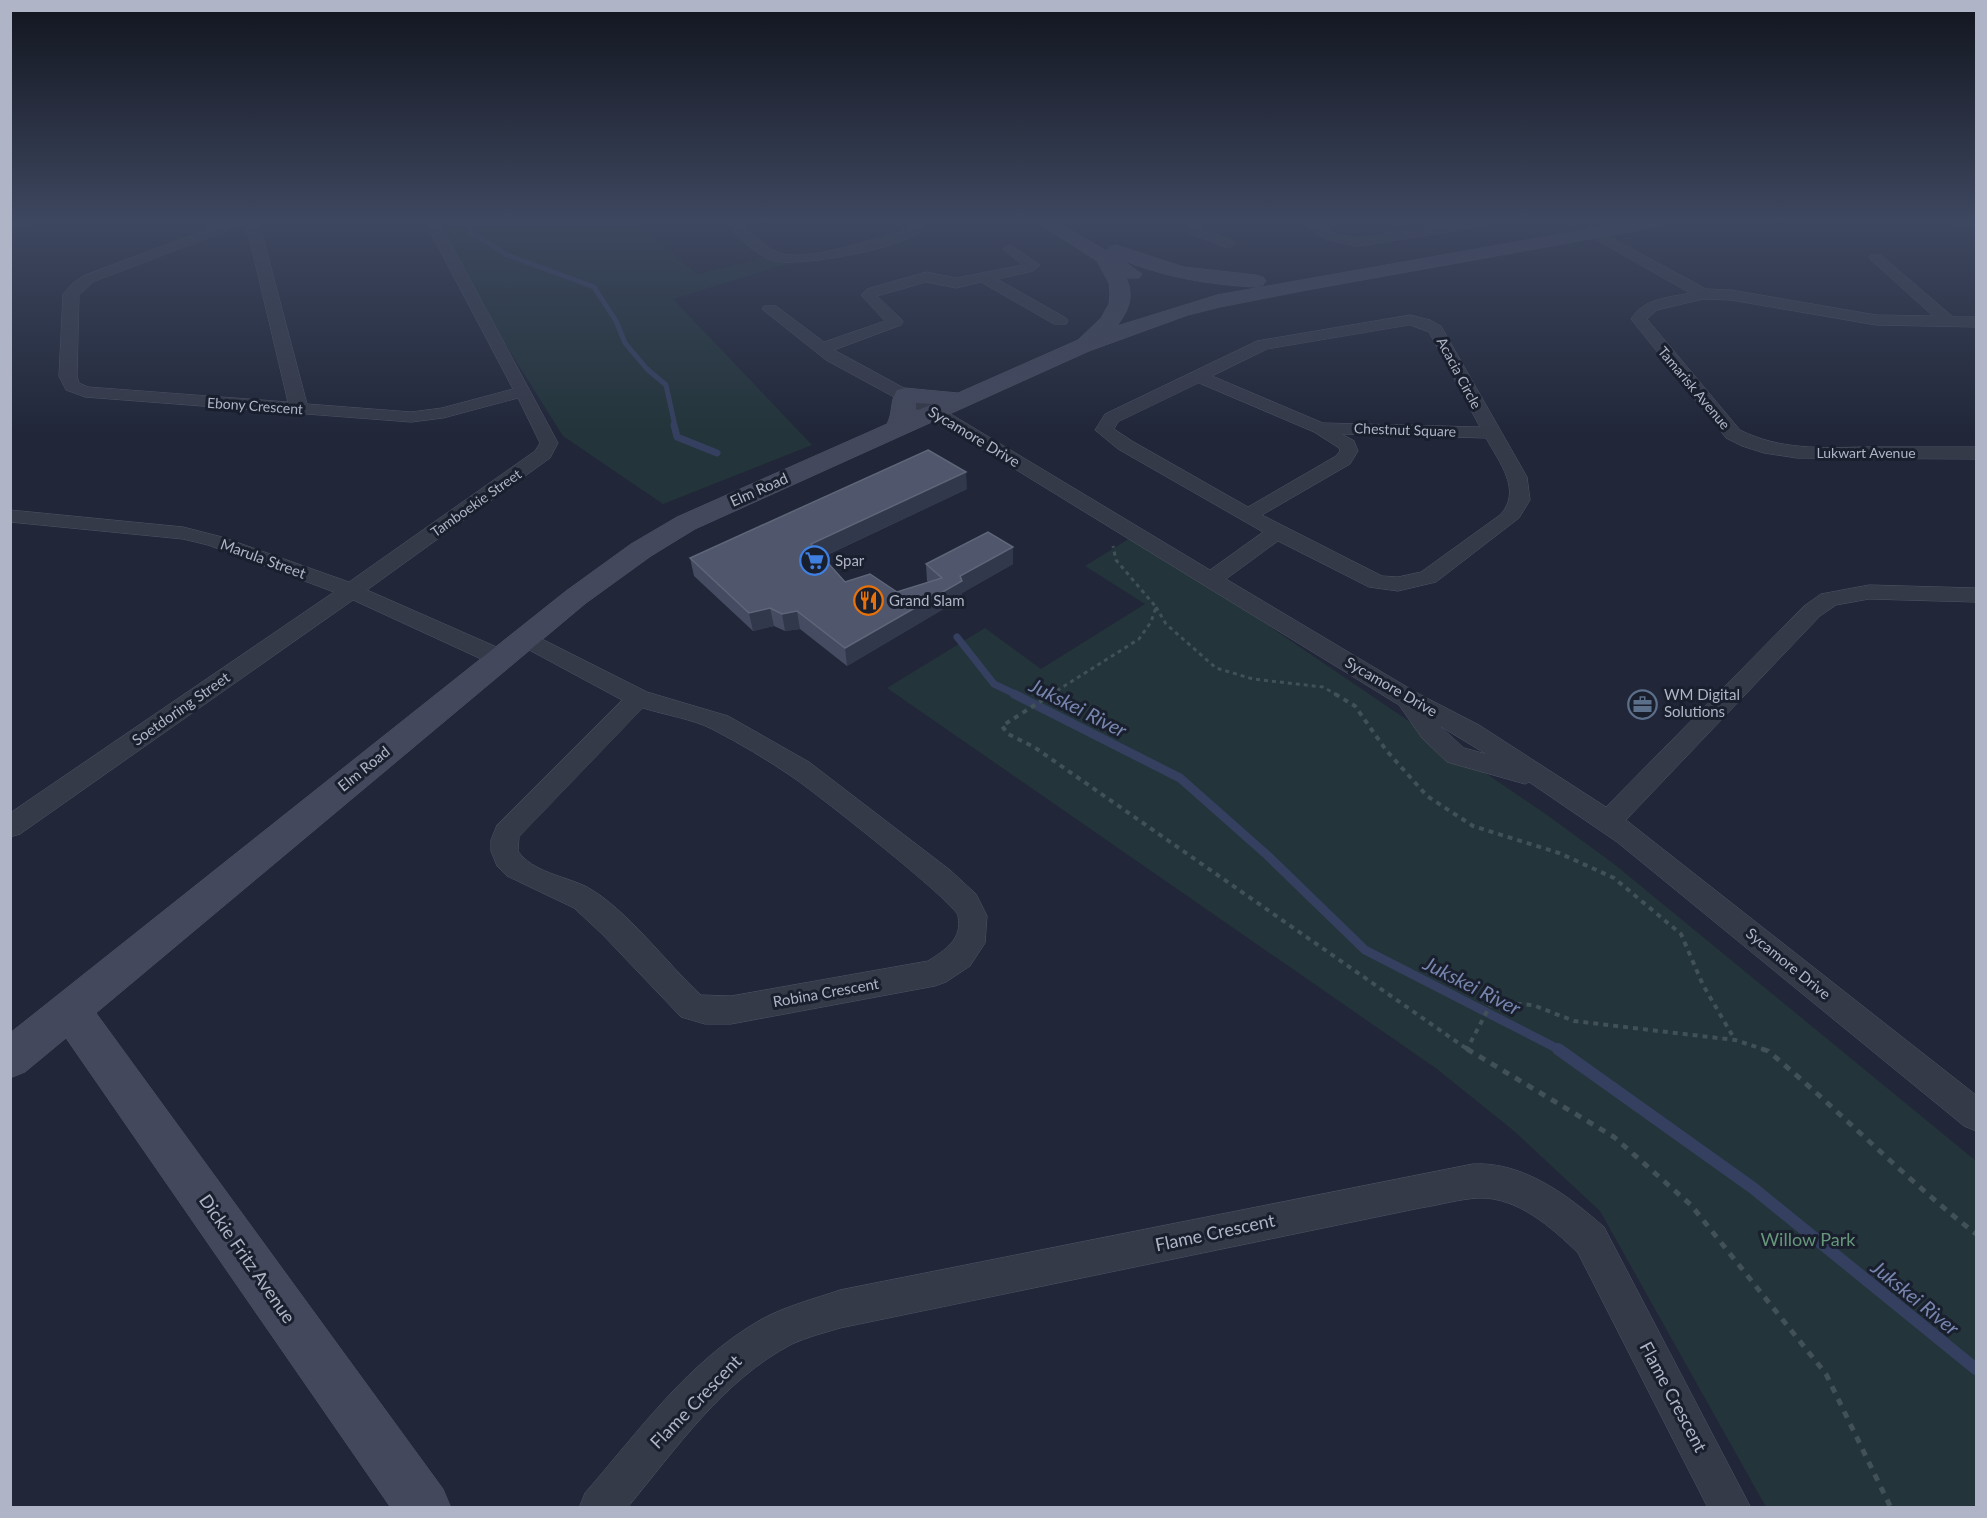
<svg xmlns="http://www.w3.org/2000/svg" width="1987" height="1518" viewBox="0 0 1987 1518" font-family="Lato,sans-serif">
<rect width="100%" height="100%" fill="#212739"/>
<path fill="#23343a" d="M429 222H633L697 274 771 256 800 260 673 299 812 445 663 504 563 436Z
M1135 535 1547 815 1614 864 1976 1161V1507H1766L1600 1211 1514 1131 1437 1069 887 688 985 628 1041 669 1145 604 1085 566Z"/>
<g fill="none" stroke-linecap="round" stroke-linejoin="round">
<path stroke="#354060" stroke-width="5" d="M468 222 472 233 507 255 594 287 616 321 625 343 647 369 666 385 675 426"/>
<path stroke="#354060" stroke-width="7" d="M674 425 677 437 717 453
M957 637 994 684 1017 695"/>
<path stroke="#354060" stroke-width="9" d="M1014 694 1180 778 1267 855 1365 950 1560 1050"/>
<path stroke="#354060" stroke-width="12" d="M1558 1049 1753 1188 1976 1369"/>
<defs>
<path id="lane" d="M1951 222H1961L1976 225V229Z"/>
<path id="street" d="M10 222H34L32 225 10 231Z
M227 222H255L263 237 307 404 411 412 442 408 513 389 425 222H439L558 443 550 458 367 590 508 652 512 658 508 664 500 666 492 664 353 600 20 834 10 837V813L334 592 208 545 183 539 10 522V510L183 527 222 537 349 582 535 451 540 443 518 398 443 418 411 422 85 397 66 390 59 376 63 294 73 283 83 276ZM243 225 249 237 288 402 88 387 79 383 77 376 79 295 93 282Z
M725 222H740C752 232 765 248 780 253 808 262 871 239 900 232L911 226 910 222H924L926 228C910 247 795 269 771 260 755 254 736 236 725 222Z
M1187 222H1201L1202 229 1233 241 1235 244 1228 248 1191 234Z
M1302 222H1318L1336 234 1358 238 1461 222H1492L1485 226 1358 246 1327 240Z
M1595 229 1706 289 1731 290 1876 315 1933 316 1869 258 1871 255H1881L1953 317H1976V327L1876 325 1731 300 1703 299 1657 310 1647 319 1740 430C1780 450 1821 448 1865 447 1902 447 1939 447 1976 447V459L1797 458 1764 453 1742 446 1726 438 1631 319C1644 298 1667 298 1690 293L1590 236 1588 233 1590 230Z
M1010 245 1040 265 1033 271 997 279 1066 318 1068 321 1066 324H1054L981 282 956 288 926 282 877 296 901 319 903 322 901 325 834 350 939 407 1210 570 1263 532 1118 449 1095 430 1105 414 1257 341 1410 315 1430 320 1441 326 1527 477 1530 500 1519 518 1436 582 1398 591 1369 587 1278 541 1226 579 1417 693 1479 725 1606 807 1804 606 1821 594 1869 585 1976 588V602L1869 599 1836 605 1820 616 1626 820 1976 1095V1131L1964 1126 1617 842 1529 782 1525 784 1447 762 1422 738 1399 705 927 415 826 360 762 309 764 306H776L824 342 885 321 861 295 867 289 926 272 956 278 1023 265 1003 249ZM1410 325 1429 332 1480 427 1323 423 1212 376 1267 349ZM1199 383 1314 432 1339 448 1340 451 1336 456 1248 507 1132 441 1114 429 1118 422ZM1342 434 1486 438C1499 462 1523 491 1500 515L1421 572 1398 577 1382 576 1262 515 1350 464 1358 451 1354 441ZM1440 726 1486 754 1464 748Z
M526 631 647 692 728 716 809 762 950 870 976 894 987 916 985 943 970 966 946 982 935 986 731 1024H705L681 1017 602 934 574 908 507 876 497 866 491 851V840L497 825 622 700 518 644 515 639 518 634ZM643 708C665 715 692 719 712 729 739 743 766 759 791 776 811 789 956 903 958 916 963 939 945 950 928 961L731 996 701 995C666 963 627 909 587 887 565 876 532 872 518 851L519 837Z
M1473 1164C1523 1161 1569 1196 1604 1227L1751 1508H1708L1578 1253C1552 1228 1518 1197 1479 1198 1459 1199 1440 1205 1420 1208L840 1328C824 1333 807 1337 792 1344 723 1380 676 1449 627 1508H579L585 1493C639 1431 689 1360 762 1319 786 1306 814 1299 840 1290Z"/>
<path id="secondary" d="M1036 222H1057L1107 251 1109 247 1116 245 1184 267 1256 275 1263 277 1266 281 1263 285 1256 287C1210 285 1165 277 1122 260L1142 274 1139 278H1126C1135 297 1128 311 1117 326L1217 295 1628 222H1666L1663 226 1657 227 1307 290 1220 307 1188 315 1089 351 695 529 651 556 586 603 96 1013 443 1489 451 1508H391L66 1038 25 1072 10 1078V1033L566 591 631 544 677 517 887 424C893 413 890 400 897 390L905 388 958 393 1078 340 1101 318 1109 304 1110 294 1109 283 1097 261ZM916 403 932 404 916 411Z"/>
</defs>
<use href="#lane" stroke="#4f5464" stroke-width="2"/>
<use href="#street" stroke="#4f5464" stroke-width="1"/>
<use href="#secondary" stroke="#4f5464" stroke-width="1"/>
<path stroke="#415157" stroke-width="3" stroke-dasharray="4 4" stroke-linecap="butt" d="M1156 607 1166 624 1216 668 1253 679 1323 687 1337 695
M1050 695 1139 639 1151 622 1156 607 1116 560 1113 546"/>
<path stroke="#415157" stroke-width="4" stroke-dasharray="5 5" stroke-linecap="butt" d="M1052 694 1002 726 1008 734 1034 747 1467 1049
M1335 694 1355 706 1386 750 1427 796 1473 826 1559 853 1614 878 1681 934 1703 985 1735 1040
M1469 1050 1467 1049 1492 1002 1533 1005 1574 1021 1735 1040 1766 1050"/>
<path stroke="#415157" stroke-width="5" stroke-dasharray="7 7" stroke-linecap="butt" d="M1467 1049 1614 1137 1691 1205 1826 1374 1891 1508
M1762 1049 1768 1051C1839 1110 1903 1177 1976 1234"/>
<use href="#lane" fill="#353a49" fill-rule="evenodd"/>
<use href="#street" fill="#353a49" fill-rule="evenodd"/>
<use href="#secondary" fill="#43485c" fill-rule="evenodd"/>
</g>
<path fill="#454c61" d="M967 489 823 557 845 582 897 592 928 582 927 581 926 564H1013L962 593V598L847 666 800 629 785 631 774 626 753 631 694 576 690 558Z"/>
<path fill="#32384c" d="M966 472 967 489 814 561 811 544Z
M1013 547V564L962 593V598L847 666 845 648 960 576Z
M770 608 774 626 753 631 749 613Z
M797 611 800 629 785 631 782 614Z"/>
<path fill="#50576c" stroke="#5f667a" stroke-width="1.5" d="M928 450 966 472 811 544 845 582 870 574 897 592 942 578 926 564 988 532 1013 547 960 576 962 581 845 648 797 611 782 614 770 608 749 613 690 558Z"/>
<linearGradient id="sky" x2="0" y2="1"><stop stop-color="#12151f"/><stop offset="0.51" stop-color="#3d475f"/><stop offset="1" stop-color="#3d475f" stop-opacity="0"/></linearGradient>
<rect width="1987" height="434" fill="url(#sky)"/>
<defs>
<symbol id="supermarket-ring" viewBox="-11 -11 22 22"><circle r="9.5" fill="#1a1f2e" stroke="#3f7fe0" stroke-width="1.5"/><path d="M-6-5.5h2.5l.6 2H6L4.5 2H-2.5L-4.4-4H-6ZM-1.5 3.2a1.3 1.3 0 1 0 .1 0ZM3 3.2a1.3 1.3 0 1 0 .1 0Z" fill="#3f7fe0"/></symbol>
<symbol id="restaurant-ring" viewBox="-11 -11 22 22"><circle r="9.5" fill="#1a1f2e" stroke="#e8710a" stroke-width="1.5"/><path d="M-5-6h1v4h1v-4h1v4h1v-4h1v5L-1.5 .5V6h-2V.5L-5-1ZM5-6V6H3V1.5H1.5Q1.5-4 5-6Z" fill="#e8710a"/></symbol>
<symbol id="office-ring" viewBox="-11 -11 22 22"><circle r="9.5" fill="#1a1f2e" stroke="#5c6f8a" stroke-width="1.5"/><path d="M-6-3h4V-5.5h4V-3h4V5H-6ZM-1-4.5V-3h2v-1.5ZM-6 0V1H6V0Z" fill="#5c6f8a"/></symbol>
</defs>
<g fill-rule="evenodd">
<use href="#supermarket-ring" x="798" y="544" width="33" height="33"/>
<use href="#restaurant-ring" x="852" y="584" width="33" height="33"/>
<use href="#office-ring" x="1626" y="688" width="33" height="33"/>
</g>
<g text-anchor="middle" stroke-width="6" stroke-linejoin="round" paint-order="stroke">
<g font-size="14" fill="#afb4c6" stroke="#1a1f2e">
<text transform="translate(1459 373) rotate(62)" y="5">Acacia Circle</text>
<text transform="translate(1694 388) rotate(50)" y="5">Tamarisk Avenue</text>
<text transform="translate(255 406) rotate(4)" y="5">Ebony Crescent</text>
<text transform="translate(1405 430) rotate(2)" y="5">Chestnut Square</text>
<text x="1866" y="458">Lukwart Avenue</text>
<text transform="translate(476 503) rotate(-35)" y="5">Tamboekie Street</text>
</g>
<g font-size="15" fill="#afb4c6" stroke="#1a1f2e">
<text transform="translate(974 437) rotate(31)" y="5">Sycamore Drive</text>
<text transform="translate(759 490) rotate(-24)" y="5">Elm Road</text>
<text transform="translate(263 559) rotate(20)" y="5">Marula Street</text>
<text transform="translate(1391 687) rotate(30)" y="5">Sycamore Drive</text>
<text transform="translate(181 709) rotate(-35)" y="5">Soetdoring Street</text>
<text transform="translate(364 769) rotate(-39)" y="5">Elm Road</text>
<text transform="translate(1788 964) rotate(39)" y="5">Sycamore Drive</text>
<text transform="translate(826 993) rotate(-10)" y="5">Robina Crescent</text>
</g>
<g font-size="15" fill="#afb4c6" stroke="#1a1f2e" text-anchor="start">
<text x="835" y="566">Spar</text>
<text x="889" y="606">Grand Slam</text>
<text x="1664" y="700">WM Digital<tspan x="1664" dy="17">Solutions</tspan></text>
</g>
<g font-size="18" fill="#afb4c6" stroke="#1a1f2e">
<text transform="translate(1215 1233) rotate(-12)" y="6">Flame Crescent</text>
<text transform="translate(247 1259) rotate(55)" y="6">Dickie Fritz Avenue</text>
<text transform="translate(1673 1397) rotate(62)" y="6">Flame Crescent</text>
<text transform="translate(696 1402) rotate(-46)" y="6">Flame Crescent</text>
</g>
<g font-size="18" fill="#66977a" stroke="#1a1f2e">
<text x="1808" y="1246">Willow Park</text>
</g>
<g font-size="20" font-style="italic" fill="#7786ae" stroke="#1a1f2e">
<text transform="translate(1078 708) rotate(27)" y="7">Jukskei River</text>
<text transform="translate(1472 986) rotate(27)" y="7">Jukskei River</text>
<text transform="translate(1915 1298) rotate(39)" y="7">Jukskei River</text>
</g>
</g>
<rect width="1987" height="1518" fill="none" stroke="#afb4c6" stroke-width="24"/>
</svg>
